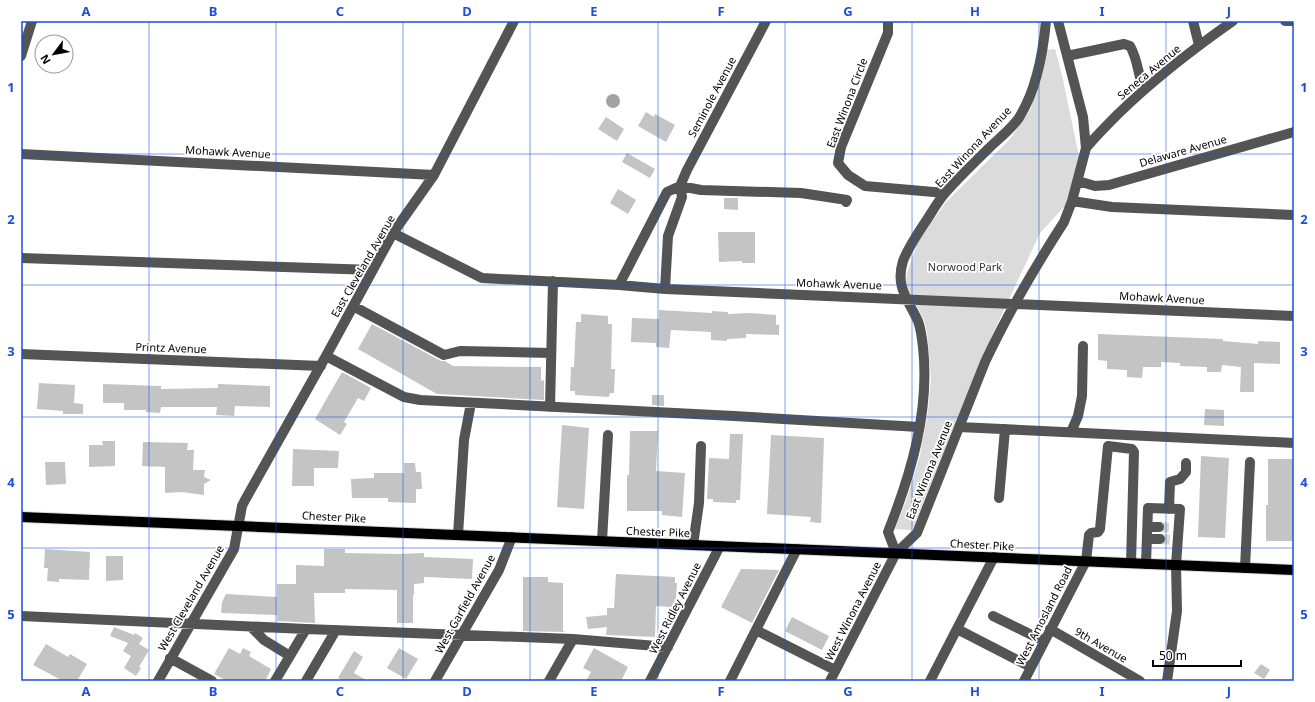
<svg xmlns="http://www.w3.org/2000/svg" width="1315" height="702" viewBox="0 0 1315 702" font-family="'Noto Sans',sans-serif">
<rect width="100%" height="100%" fill="#fff"/>
<path fill="#dbdbdb" d="M1055 49 1062 75 1081 166 1073 197 1040 233 981 359 912 530 895 529 907 498 920 455 928 411 931 378 927 332 924 320 908 289 906 283 907 273 918 241 946 202 1010 139 1031 109 1043 50Z"/>
<path fill="#a2a2a2" d="M606 101a7 7 0 1 1 14 0a7 7 0 1 1-14 0Z"/>
<path fill="#c4c4c4" d="M646 112 654 117 655 114 675 125 666 142 638 126Z
M606 117 624 129 617 141 598 129Z
M627 153 655 169 650 178 622 162Z
M618 189 636 200 628 214 610 203Z
M724 198H738V210L724 209Z
M718 232H755V263H742V261L719 262Z
M659 310 712 313V311L728 312V314L749 313 776 315V325H779V335L746 334V338L727 339V341L711 340V332L671 330 669 348 656 347V343L631 342 632 318 659 319Z
M581 314 608 316V324H612L611 369H615L614 393H610L609 397 575 395V391H570L571 367H574L576 322H581Z
M372 324 441 361H445L453 366 541 367V381L544 380V400L437 394 358 349Z
M1098 334 1223 339V341L1258 344V341L1280 342V364L1254 363V392H1240L1241 367 1222 365 1221 372H1207V367L1180 366V363L1161 362V367H1143L1142 378 1127 377V370L1107 369V361L1098 360Z
M342 372 371 388 364 401 358 398 344 422 347 424 340 435 315 419Z
M39 383 75 385 74 403 83 404V414H63V411L37 409Z
M103 384 161 386V389L218 388V384L270 386V407L235 406 234 416 216 415 217 407H161L160 413 146 412V410H124V403H103Z
M652 395H664V406L652 405Z
M1205 409 1224 410V426L1204 425Z
M562 425 589 428 584 509 557 507Z
M630 431H658L656 471 685 473 682 517 662 515V511H627V475H629Z
M730 434H743L740 500H736V503L713 502V499H707L709 458 729 459Z
M771 435 824 438 821 523 810 522 811 517 767 514Z
M102 441H115V466L89 467V445H103Z
M143 442 188 443 187 450H194L193 470H205L204 477 211 480 204 484V495L182 492 165 493V467L142 466Z
M293 449 339 451 338 468H314V486H292Z
M1201 456 1229 458 1225 538 1198 537Z
M1268 459H1294V541H1266V505H1268Z
M45 462H65L66 484 46 485Z
M404 463H415L416 472H421L422 489H416V503L388 502V498H352L351 479 374 478V473H404Z
M45 549 90 552 89 580 59 579V582L47 581 48 568H44Z
M324 549H345V553L399 554 424 553V557L473 559 472 579 424 577V583L414 584V595H413V623H397V590L345 589V593H314L315 623 277 621V615L221 613 222 602 226 594 277 597V584H296V565L324 566Z
M106 556H123V580L106 581Z
M741 569 779 570 752 623 721 607Z
M616 574 675 577V583H677L676 598 671 607 656 606 655 637 606 635 607 627 588 629 586 617 607 615V608H614Z
M523 577H548V582L563 583V631L566 632 523 631Z
M792 617 829 636 822 650 785 631Z
M114 627 134 635 135 633 143 638 139 644 149 650 139 667 141 668 136 676 124 668 131 656 123 651 128 643 110 636Z
M46 644 68 657 70 654 87 664 77 681H63L33 665Z
M229 648 240 654 243 648 251 652 249 656 271 669 265 681H227L214 674Z
M399 648 418 659 406 679 387 668Z
M594 648 628 667 621 681H586L591 672 583 668Z
M354 651 363 657 354 673 368 681H343L338 678Z
M1261 664 1270 670 1264 679 1254 673Z"/>
<g fill="none" stroke-linecap="round" stroke-linejoin="round">
<path stroke="#d9d9d9" stroke-width="10" stroke-dasharray="10 5" stroke-linecap="butt" d="M1159 527 1172 528
M1160 539 1172 540"/>
<defs>
<path id="major" d="M21 517 1294 570"/>
</defs>
<use href="#major" stroke="#dbdbdb" stroke-width="12"/>
<path stroke="#545454" stroke-width="10" d="M888 21V33L841 147 838 163 848 175 865 186 945 193
M1193 21 1199 45
M1285 21H1294
M21 56 32 21
M1067 56 1124 44 1130 46C1138 59 1138 76 1144 90
M1086 148C1096 136 1107 125 1118 114 1153 80 1193 49 1233 21
M21 154 434 175
M1078 181 1095 186 1109 185 1294 132
M1072 201 1112 207 1294 215
M393 233 482 278 619 285 665 289 1294 316
M21 258 373 270
M619 285 667 192 680 186 701 190 801 193 847 200 846 202
M665 289 668 236 682 197 680 186 687 170 766 21
M353 306 444 355 460 351 551 353
M21 354 321 366
M326 356 404 397 420 400 734 416 919 427
M550 407 553 281
M959 427 1294 443
M1071 432 1078 416 1082 396 1083 346
M999 498 1005 429
M1169 509 1170 482 1180 479 1186 472V463
M1148 527H1159
M458 535 464 440 471 403
M1147 539H1160
M602 541 608 435
M693 545 699 503 701 446
M896 553 888 532C911 474 930 411 923 347 922 338 921 329 918 321 908 299 895 287 903 261 908 248 916 236 924 224 931 214 937 202 946 192 959 177 974 163 988 149 997 140 1014 127 1020 116 1037 88 1043 54 1046 21
M1146 564 1148 508 1180 509 1176 565 1177 611 1167 681
M1245 568 1250 462
M21 616 306 629 573 639 668 647
M993 616 1044 641
M251 627 264 640 290 656
M957 629 1031 667
M1050 629 1140 681
M756 630 835 670
M170 658 212 681
M158 681 234 549 242 506 245 500 326 356 393 233 434 175 514 21
M275 681 306 629
M306 681 336 630
M435 681 499 570 512 537
M549 681 573 639
M650 681 720 546
M730 681 797 549
M830 681 896 553 917 533 985 362C1008 313 1035 267 1064 222L1072 201 1086 148 1083 117 1058 21
M930 681 994 557
M1024 681 1086 561 1089 535 1091 533 1098 532 1100 529 1108 446 1132 449 1134 452 1131 563"/>
<use href="#major" stroke="#000" stroke-width="10"/>
</g>
<path fill="none" stroke="#1d4ed8" stroke-width="1" stroke-opacity="0.55" d="M149 21V681M276 21V681M403 21V681M530 21V681M658 21V681M785 21V681M912 21V681M1039 21V681M1166 21V681M21 154H1294M21 285H1294M21 417H1294M21 548H1294"/>
<g text-anchor="middle" stroke-width="3.5" stroke-linejoin="round" paint-order="stroke">
<g font-size="11" fill="#000" stroke="#fff">
<text transform="translate(1149 72) rotate(-40)" y="4">Seneca Avenue</text>
<text transform="translate(712 97) rotate(-62)" y="4">Seminole Avenue</text>
<text transform="translate(847 103) rotate(-69)" y="4">East Winona Circle</text>
<text transform="translate(973 147) rotate(-47)" y="4">East Winona Avenue</text>
<text transform="translate(1183 151) rotate(-16)" y="4">Delaware Avenue</text>
<text transform="translate(228 152) rotate(3)" y="4">Mohawk Avenue</text>
<text transform="translate(363 266) rotate(-60)" y="4">East Cleveland Avenue</text>
<text transform="translate(839 284) rotate(2)" y="4">Mohawk Avenue</text>
<text transform="translate(1162 298) rotate(3)" y="4">Mohawk Avenue</text>
<text transform="translate(171 348) rotate(2)" y="4">Printz Avenue</text>
<text transform="translate(929 470) rotate(-68)" y="4">East Winona Avenue</text>
<text transform="translate(334 517) rotate(3)" y="4">Chester Pike</text>
<text transform="translate(658 532) rotate(2)" y="4">Chester Pike</text>
<text transform="translate(982 545) rotate(3)" y="4">Chester Pike</text>
<text transform="translate(191 598) rotate(-60)" y="4">West Cleveland Avenue</text>
<text transform="translate(465 604) rotate(-61)" y="4">West Garfield Avenue</text>
<text transform="translate(675 608) rotate(-63)" y="4">West Ridley Avenue</text>
<text transform="translate(853 611) rotate(-63)" y="4">West Winona Avenue</text>
<text transform="translate(1044 616) rotate(-63)" y="4">West Amosland Road</text>
<text transform="translate(1101 645) rotate(30)" y="4">9th Avenue</text>
</g>
<g font-size="11" fill="#323232" stroke="#fff">
<text x="965" y="271">Norwood Park</text>
</g>
</g>
<rect width="1315" height="702" fill="none" stroke="#ffffff" stroke-width="44"/>
<g transform="translate(54 54) rotate(238)"><circle r="19" fill="#ffffff" stroke="#999999"/>
<path d="M0-3L7 15L0 10L-7 15Z" fill="#000000"/>
<text y="-6" font-size="11" font-weight="bold" text-anchor="middle" fill="#000000">N</text>
</g>
<path d="M1153 660v6h88v-6" fill="none" stroke="#000000" stroke-width="2"/>
<text x="1159" y="660" font-size="12" fill="#000000" stroke="#ffffff" stroke-width="3" paint-order="stroke">50 m</text>
<rect x="22" y="22" width="1271" height="658" fill="none" stroke="#1d4ed8" stroke-width="1.5"/>
<g font-size="13" text-anchor="middle" font-weight="bold" fill="#1d4ed8">
<text x="86" y="16">A</text>
<text x="213" y="16">B</text>
<text x="340" y="16">C</text>
<text x="467" y="16">D</text>
<text x="594" y="16">E</text>
<text x="721" y="16">F</text>
<text x="848" y="16">G</text>
<text x="975" y="16">H</text>
<text x="1102" y="16">I</text>
<text x="1229" y="16">J</text>
<text x="11" y="92">1</text>
<text x="1304" y="92">1</text>
<text x="11" y="224">2</text>
<text x="1304" y="224">2</text>
<text x="11" y="356">3</text>
<text x="1304" y="356">3</text>
<text x="11" y="487">4</text>
<text x="1304" y="487">4</text>
<text x="11" y="619">5</text>
<text x="1304" y="619">5</text>
<text x="86" y="696">A</text>
<text x="213" y="696">B</text>
<text x="340" y="696">C</text>
<text x="467" y="696">D</text>
<text x="594" y="696">E</text>
<text x="721" y="696">F</text>
<text x="848" y="696">G</text>
<text x="975" y="696">H</text>
<text x="1102" y="696">I</text>
<text x="1229" y="696">J</text>
</g>
</svg>
